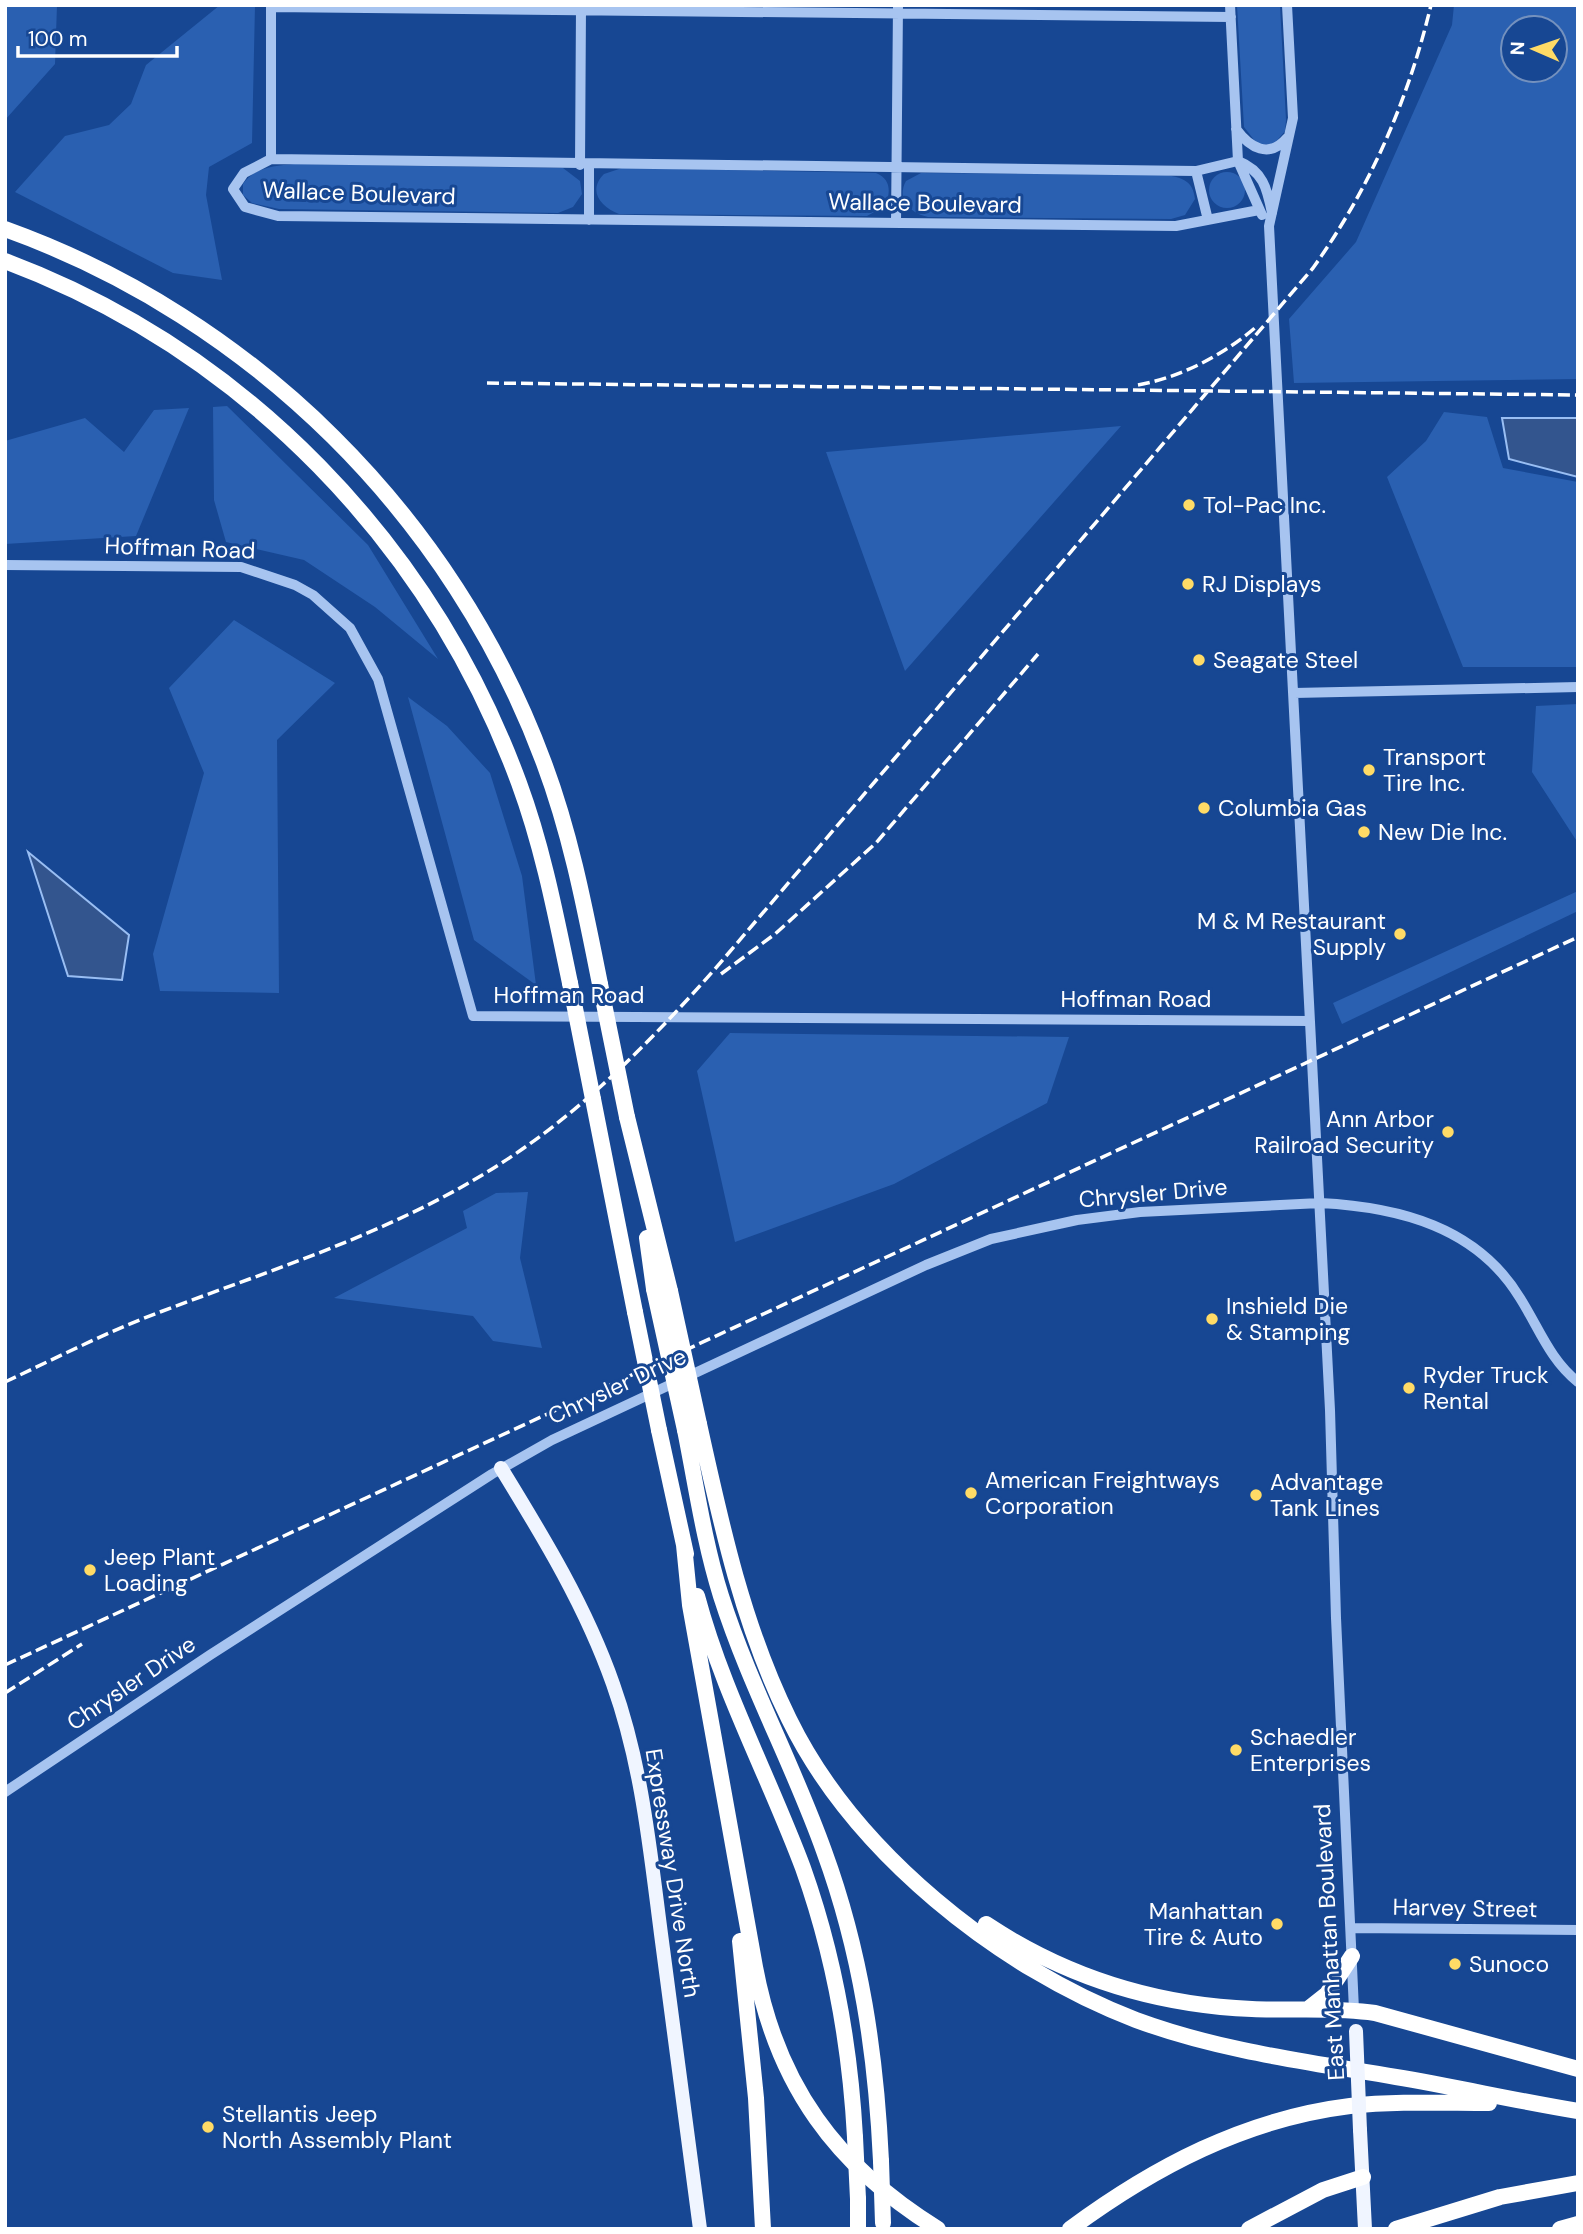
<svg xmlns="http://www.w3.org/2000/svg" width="1583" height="2234" viewBox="0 0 1583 2234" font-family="'DM Sans',sans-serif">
<rect width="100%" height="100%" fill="#174793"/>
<path fill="#2a60b1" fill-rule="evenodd" d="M5 5H57L55 64 5 120Z
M220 5H255L252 143 209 167 206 195 222 280 173 273 15 192 65 136 109 125 131 104 146 65Z
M1237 5H1280L1286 120 1285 131 1274 144 1258 145 1244 127Z
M1454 5H1578V379L1294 383 1289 319 1356 242 1452 25ZM1513 28H1555V70H1513Z
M294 164 563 168 580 181 582 194 573 207 558 213 279 209 252 203 243 195V184C254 167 275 166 294 164Z
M622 168 876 173C891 179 891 192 885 206L867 216 619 214C601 207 587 191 604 174Z
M1209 190a18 18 0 1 1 36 0a18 18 0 1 1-36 0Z
M921 173 1167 175C1183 178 1193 181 1195 199L1185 215 1171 219 928 217C910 213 896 199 906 181Z
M227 406 368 545 438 659 375 607 304 560 226 542 214 500 213 407Z
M189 408 136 536 5 544V441L85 418 124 452 154 410Z
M1444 412 1487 417 1503 468 1578 482V667H1463L1387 477 1426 441Z
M1121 426 905 671 826 452Z
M234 620 335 683 277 740 279 993 160 991 153 954 204 773 169 688Z
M408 697 447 726 490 773 522 876 536 985 474 940Z
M1578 704V843L1532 772 1536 706Z
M1578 891V911L1342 1024 1333 1003Z
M730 1033 1069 1037 1047 1103 894 1184 735 1242 697 1071Z
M528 1192 520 1258 542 1348 493 1341 473 1316 334 1298 467 1228 463 1211 496 1193Z"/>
<path fill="#33558e" stroke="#99bef3" stroke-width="2" d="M1502 418H1578V477L1509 459Z
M28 852 129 935 122 980 68 976Z"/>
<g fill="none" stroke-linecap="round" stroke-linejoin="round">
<path stroke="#a7c4f0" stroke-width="10" d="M271 5V159
M1230 5 1238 161 1262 215
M1287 5 1293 118 1269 226 1330 1410 1336 1618 1354 2010
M271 7 1231 17
M1236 129C1250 148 1269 159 1287 138
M580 165 581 7
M1196 171 1208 220
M1259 210 1176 226 278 216 245 207 233 189 244 173 271 159 1196 171 1238 161C1263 171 1267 188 1272 213
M589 220V165
M896 223 898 5
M5 565 241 567 295 585 313 595 350 628 378 679 473 1016 1310 1021
M1294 693 1578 687
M5 1792 210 1655 492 1474 552 1440 926 1265 991 1239 1077 1220 1140 1212 1320 1203C1399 1207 1477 1227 1520 1298 1539 1328 1550 1360 1578 1382
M1352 1928 1578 1930"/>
<path stroke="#f0f5ff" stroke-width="14" d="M501 1468C544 1538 586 1607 613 1684 642 1765 650 1850 661 1934 674 2032 687 2131 700 2229
M1360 2130 1365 2229"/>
<path stroke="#fff" stroke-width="16" d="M5 229C253 318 453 517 544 763 571 835 585 909 600 984
M5 261C245 351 431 544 519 783 543 848 556 916 570 983
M593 1099 635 1312
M627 1117 670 1291
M647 1238 654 1289
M699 1424C721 1524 743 1626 789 1719 854 1852 999 1968 1136 2020 1220 2051 1308 2062 1396 2077 1456 2087 1517 2101 1578 2111
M659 1430 686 1554
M685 1430C696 1485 704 1542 721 1596 749 1684 793 1764 824 1851 861 1952 876 2054 881 2161
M684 1545 690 1605 755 1967C777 2085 836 2166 938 2229
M697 1596C722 1690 769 1777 803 1868 834 1955 850 2045 855 2137
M986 1924C1066 1977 1156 2005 1252 2009 1294 2011 1334 2007 1375 2013L1578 2069
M740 1941 756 2098 763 2229
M1308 2009 1327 1994 1352 1956
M858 2199V2229
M1070 2229C1154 2167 1245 2119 1350 2106 1396 2101 1442 2103 1489 2103
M1249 2229 1323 2190 1363 2177
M1396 2229 1500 2197 1578 2183
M1560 2229 1578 2224"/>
<path stroke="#fff" stroke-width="3.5" stroke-dasharray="12 5" stroke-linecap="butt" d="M487 383 1578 395
M1138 385C1181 377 1222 356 1256 327
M721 974 775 934 876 843 1038 654
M5 1382C56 1358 107 1332 160 1312 276 1268 394 1232 500 1164 583 1111 650 1042 715 969L1313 268C1370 188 1408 101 1431 5
M5 1665 1578 937
M5 1693 82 1644"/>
<path stroke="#f0f5ff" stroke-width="14" d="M1356 2031 1360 2130"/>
<path stroke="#fff" stroke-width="16" d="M570 983 593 1099
M600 984 627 1117
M654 1289 685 1430
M670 1291 699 1424
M635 1312 659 1430
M855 2137 858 2199
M881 2161 883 2223"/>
</g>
<g fill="#ffdb66" stroke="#174793" stroke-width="2.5">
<circle cx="1189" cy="505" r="7"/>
<circle cx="1188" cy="584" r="7"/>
<circle cx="1199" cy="660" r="7"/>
<circle cx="1369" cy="770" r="7"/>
<circle cx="1204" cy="808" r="7"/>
<circle cx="1364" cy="832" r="7"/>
<circle cx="1400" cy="934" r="7"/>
<circle cx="1448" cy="1132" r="7"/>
<circle cx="1212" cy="1319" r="7"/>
<circle cx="1409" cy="1388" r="7"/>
<circle cx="971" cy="1493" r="7"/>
<circle cx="1256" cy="1495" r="7"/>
<circle cx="90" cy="1570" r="7"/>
<circle cx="1236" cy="1750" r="7"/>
<circle cx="1277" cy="1924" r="7"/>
<circle cx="1455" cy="1964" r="7"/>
<circle cx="208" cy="2127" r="7"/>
</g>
<g text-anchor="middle" stroke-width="6" stroke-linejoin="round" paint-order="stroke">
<g font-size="23" fill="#fff" stroke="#174793">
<text transform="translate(359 193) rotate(2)" y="8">Wallace Boulevard</text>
<text transform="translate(925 203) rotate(1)" y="8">Wallace Boulevard</text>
<text transform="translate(180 548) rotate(2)" y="8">Hoffman Road</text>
<text x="569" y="1003">Hoffman Road</text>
<text x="1136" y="1007">Hoffman Road</text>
<text transform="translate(1153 1193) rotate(-5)" y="8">Chrysler Drive</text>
<text transform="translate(617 1386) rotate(-25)" y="8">Chrysler Drive</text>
<text transform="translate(131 1683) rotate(-34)" y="8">Chrysler Drive</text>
<text transform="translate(673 1873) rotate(81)" y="8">Expressway Drive North</text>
<text transform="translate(1465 1908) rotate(1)" y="8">Harvey Street</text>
<text transform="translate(1329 1942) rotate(-93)" y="8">East Manhattan Boulevard</text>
</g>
<g font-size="23" fill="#fff" stroke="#174793" text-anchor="start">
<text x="1203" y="513">Tol-Pac Inc.</text>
<text x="1202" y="592">RJ Displays</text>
<text x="1213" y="668">Seagate Steel</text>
<text x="1383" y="765">Transport<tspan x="1383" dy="26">Tire Inc.</tspan></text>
<text x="1218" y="816">Columbia Gas</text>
<text x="1378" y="840">New Die Inc.</text>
<text x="1386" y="929" text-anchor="end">M &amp; M Restaurant<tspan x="1386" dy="26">Supply</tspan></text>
<text x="1434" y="1127" text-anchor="end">Ann Arbor<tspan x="1434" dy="26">Railroad Security</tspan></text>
<text x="1226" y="1314">Inshield Die<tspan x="1226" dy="26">&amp; Stamping</tspan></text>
<text x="1423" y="1383">Ryder Truck<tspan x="1423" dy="26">Rental</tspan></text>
<text x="985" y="1488">American Freightways<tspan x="985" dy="26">Corporation</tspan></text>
<text x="1270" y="1490">Advantage<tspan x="1270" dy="26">Tank Lines</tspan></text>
<text x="104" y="1565">Jeep Plant<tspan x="104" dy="26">Loading</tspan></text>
<text x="1250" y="1745">Schaedler<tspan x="1250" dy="26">Enterprises</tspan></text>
<text x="1263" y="1919" text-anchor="end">Manhattan<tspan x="1263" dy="26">Tire &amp; Auto</tspan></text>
<text x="1469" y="1972">Sunoco</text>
<text x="222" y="2122">Stellantis Jeep<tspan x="222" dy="26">North Assembly Plant</tspan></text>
</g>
</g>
<rect width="1583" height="2234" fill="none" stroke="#ffffff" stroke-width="14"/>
<g transform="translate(1534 49) rotate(272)"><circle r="33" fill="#174793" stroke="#7491be" stroke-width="2"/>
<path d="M0-5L12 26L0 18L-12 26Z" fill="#ffdb66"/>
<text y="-10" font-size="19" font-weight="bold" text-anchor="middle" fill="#ffffff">N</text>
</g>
<path d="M18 46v10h159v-10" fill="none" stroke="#ffffff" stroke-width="3.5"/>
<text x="28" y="46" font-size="21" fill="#ffffff" stroke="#174793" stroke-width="5" paint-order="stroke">100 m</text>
</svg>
